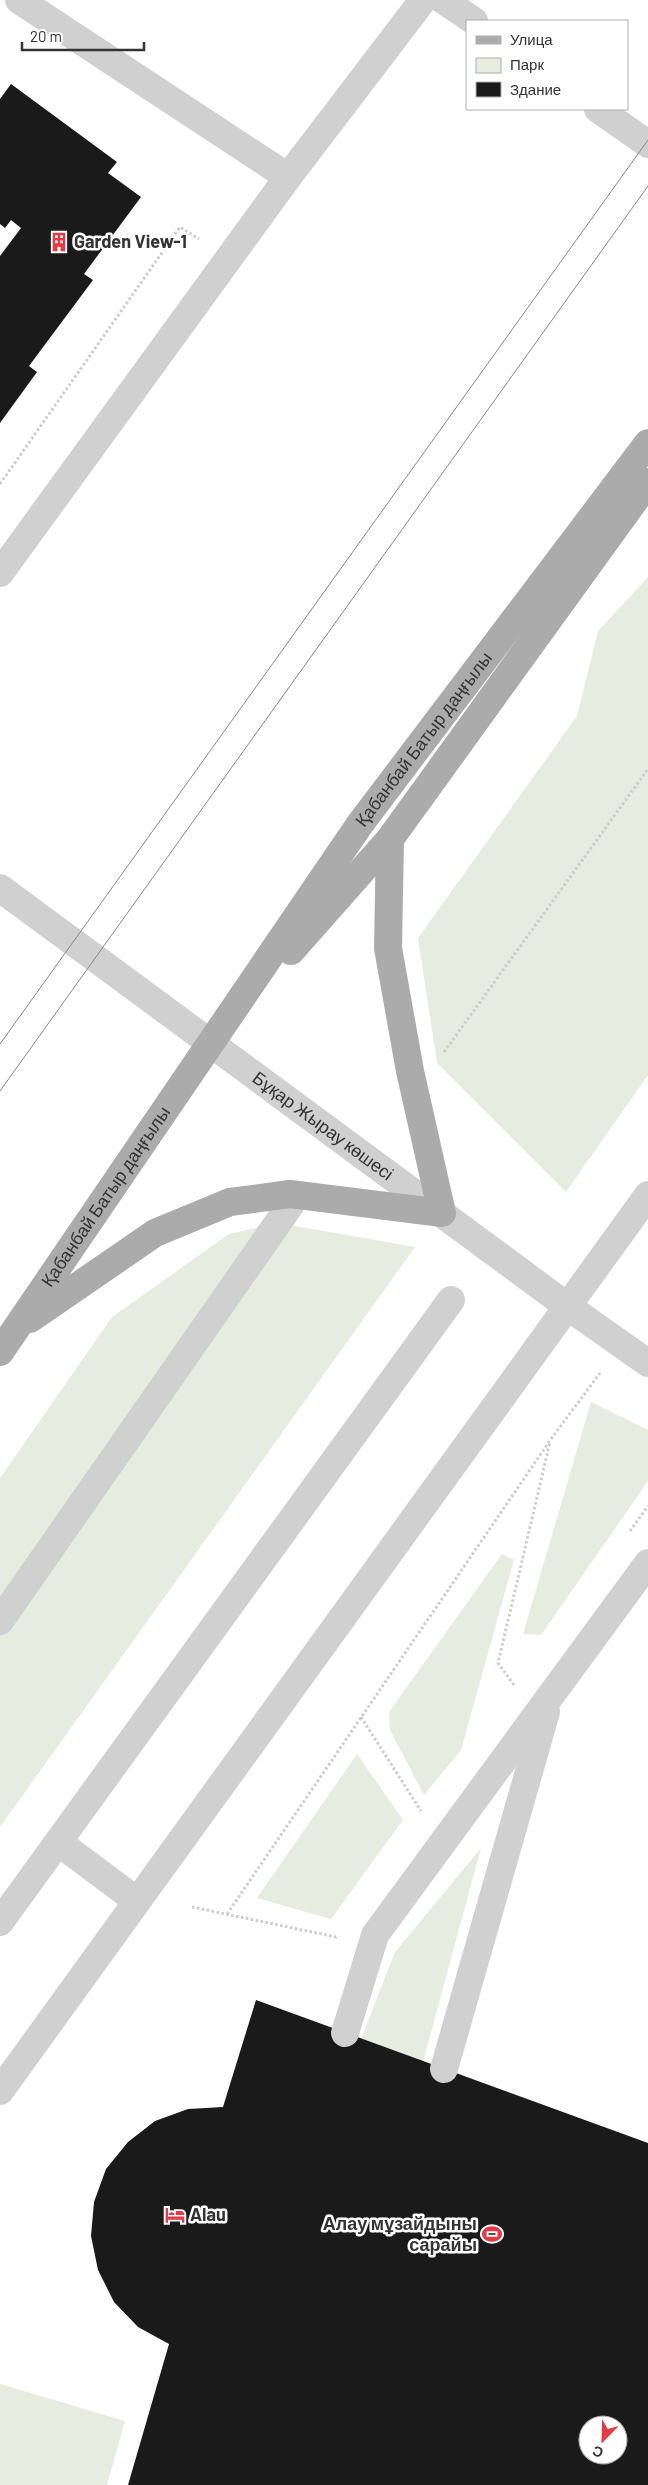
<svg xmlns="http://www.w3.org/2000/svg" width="648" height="2485" viewBox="0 0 648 2485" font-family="Barlow,sans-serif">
<rect width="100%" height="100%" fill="#fff"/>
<path fill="#e6ecdf" d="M648 577V1075L566 1192 437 1063 418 938 577 716 598 631Z
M278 1223 415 1247 0 1827V1478L112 1317 229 1234Z
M591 1402 648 1430V1481L541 1635 523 1634Z
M502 1554 514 1560 461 1750 424 1795 390 1730 389 1712Z
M357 1754 403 1820 331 1919 257 1898Z
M481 1848 423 2062 361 2039 395 1952Z
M0 2384 125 2421 107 2485H0Z"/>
<path fill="#1a1a1a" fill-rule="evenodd" d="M11 84 117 162 108 173 141 197 84 274 93 280 29 366 37 372 0 423V256L21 228 11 220 5 228 0 224V99Z
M256 2000 648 2143V2485H128L169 2344 138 2327 114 2302 98 2270 91 2236 94 2202 106 2169 128 2142 155 2121 188 2109 223 2107ZM588 2425H618V2455H588Z"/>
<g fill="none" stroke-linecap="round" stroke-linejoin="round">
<path stroke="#cdcdcd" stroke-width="3" stroke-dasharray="2.5 2.5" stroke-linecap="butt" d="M0 484 180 227 199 239
M444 1052 648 769
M630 1531 648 1506
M514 1685 498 1663 550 1442
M361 1717 421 1811
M192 1907 336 1937 337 1935
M227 1914 551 1439 600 1373"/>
<g stroke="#d0d0d0" stroke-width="28">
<path d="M19 0 288 177 423 0"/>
<path d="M443 0 474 21"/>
<path d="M598 109 648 144"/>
<path d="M0 573 288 177"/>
<path id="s1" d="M0 888 567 1306 648 1363"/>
<path d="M0 1621 291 1204"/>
<path d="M58 1842 137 1901"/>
<path d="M0 1922 451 1300"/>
<path d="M345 2033 375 1935 648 1563"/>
<path d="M444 2069 546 1712"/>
<path d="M0 2091 648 1195"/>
</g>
<g stroke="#ababab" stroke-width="28">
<path d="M291 951 390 839 648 482"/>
<path d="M30 1319 155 1233 230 1202 290 1194 442 1213 410 1071 388 948 390 839"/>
<path id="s2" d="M0 1352 360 824 648 443"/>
</g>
<path stroke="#888" stroke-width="1" d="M0 1044 648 140
M0 1091 648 186"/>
</g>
<defs>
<symbol id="building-bare" viewBox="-9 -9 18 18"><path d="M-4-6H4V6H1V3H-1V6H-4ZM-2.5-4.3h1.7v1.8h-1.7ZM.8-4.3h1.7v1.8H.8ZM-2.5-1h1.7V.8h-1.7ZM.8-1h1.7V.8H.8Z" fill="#e63946" stroke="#fff" stroke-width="2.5" paint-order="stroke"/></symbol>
<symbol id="hotel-bare" viewBox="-9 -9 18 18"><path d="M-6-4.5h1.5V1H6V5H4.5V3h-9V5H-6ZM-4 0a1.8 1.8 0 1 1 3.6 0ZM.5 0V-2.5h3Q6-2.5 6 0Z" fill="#e63946" stroke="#fff" stroke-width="2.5" paint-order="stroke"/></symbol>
<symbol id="stadium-bare" viewBox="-9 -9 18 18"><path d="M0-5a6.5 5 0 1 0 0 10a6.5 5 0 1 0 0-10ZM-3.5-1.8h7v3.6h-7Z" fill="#e63946" stroke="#fff" stroke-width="2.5" paint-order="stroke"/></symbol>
</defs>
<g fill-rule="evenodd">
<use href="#building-bare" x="45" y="228" width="28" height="28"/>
<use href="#hotel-bare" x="161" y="2201" width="28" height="28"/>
<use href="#stadium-bare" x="478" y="2220" width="28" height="28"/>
</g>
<g text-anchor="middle" stroke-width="5" stroke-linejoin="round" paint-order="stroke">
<g font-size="18" font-weight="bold" fill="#333" stroke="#fff" text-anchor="start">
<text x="74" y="248">Garden View-1</text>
<text x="190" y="2221">Alau</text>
<text x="477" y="2230" text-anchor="end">Алау мұзайдыны<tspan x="477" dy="21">сарайы</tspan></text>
</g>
<g font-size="18" fill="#333" stroke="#fff">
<text dy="6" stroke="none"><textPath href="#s2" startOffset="745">Қабанбай Батыр даңғылы</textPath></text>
<text dy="6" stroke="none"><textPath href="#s1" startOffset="401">Бұқар Жырау көшесі</textPath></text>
<text dy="6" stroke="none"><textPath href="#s2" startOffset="188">Қабанбай Батыр даңғылы</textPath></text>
</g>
</g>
<rect x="466" y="20" width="162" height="90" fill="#ffffff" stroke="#adadad"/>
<rect x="476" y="36" width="25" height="8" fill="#ababab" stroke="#adadad"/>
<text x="510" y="45" font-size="15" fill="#333333">Улица</text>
<rect x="476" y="58" width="25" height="15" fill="#e6ecdf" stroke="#adadad"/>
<text x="510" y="70" font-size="15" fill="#333333">Парк</text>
<rect x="476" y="82" width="25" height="15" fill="#1a1a1a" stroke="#adadad"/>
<text x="510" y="95" font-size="15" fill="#333333">Здание</text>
<g transform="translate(603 2440) rotate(203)"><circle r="24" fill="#ffffff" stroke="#adadad"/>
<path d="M0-4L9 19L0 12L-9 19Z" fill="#e63946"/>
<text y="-8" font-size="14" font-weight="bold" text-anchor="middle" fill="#333333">С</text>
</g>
<path d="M22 42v8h122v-8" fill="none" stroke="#333333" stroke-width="2.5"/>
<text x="30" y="42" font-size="15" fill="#333333" stroke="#ffffff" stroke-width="4" paint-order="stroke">20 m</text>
</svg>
